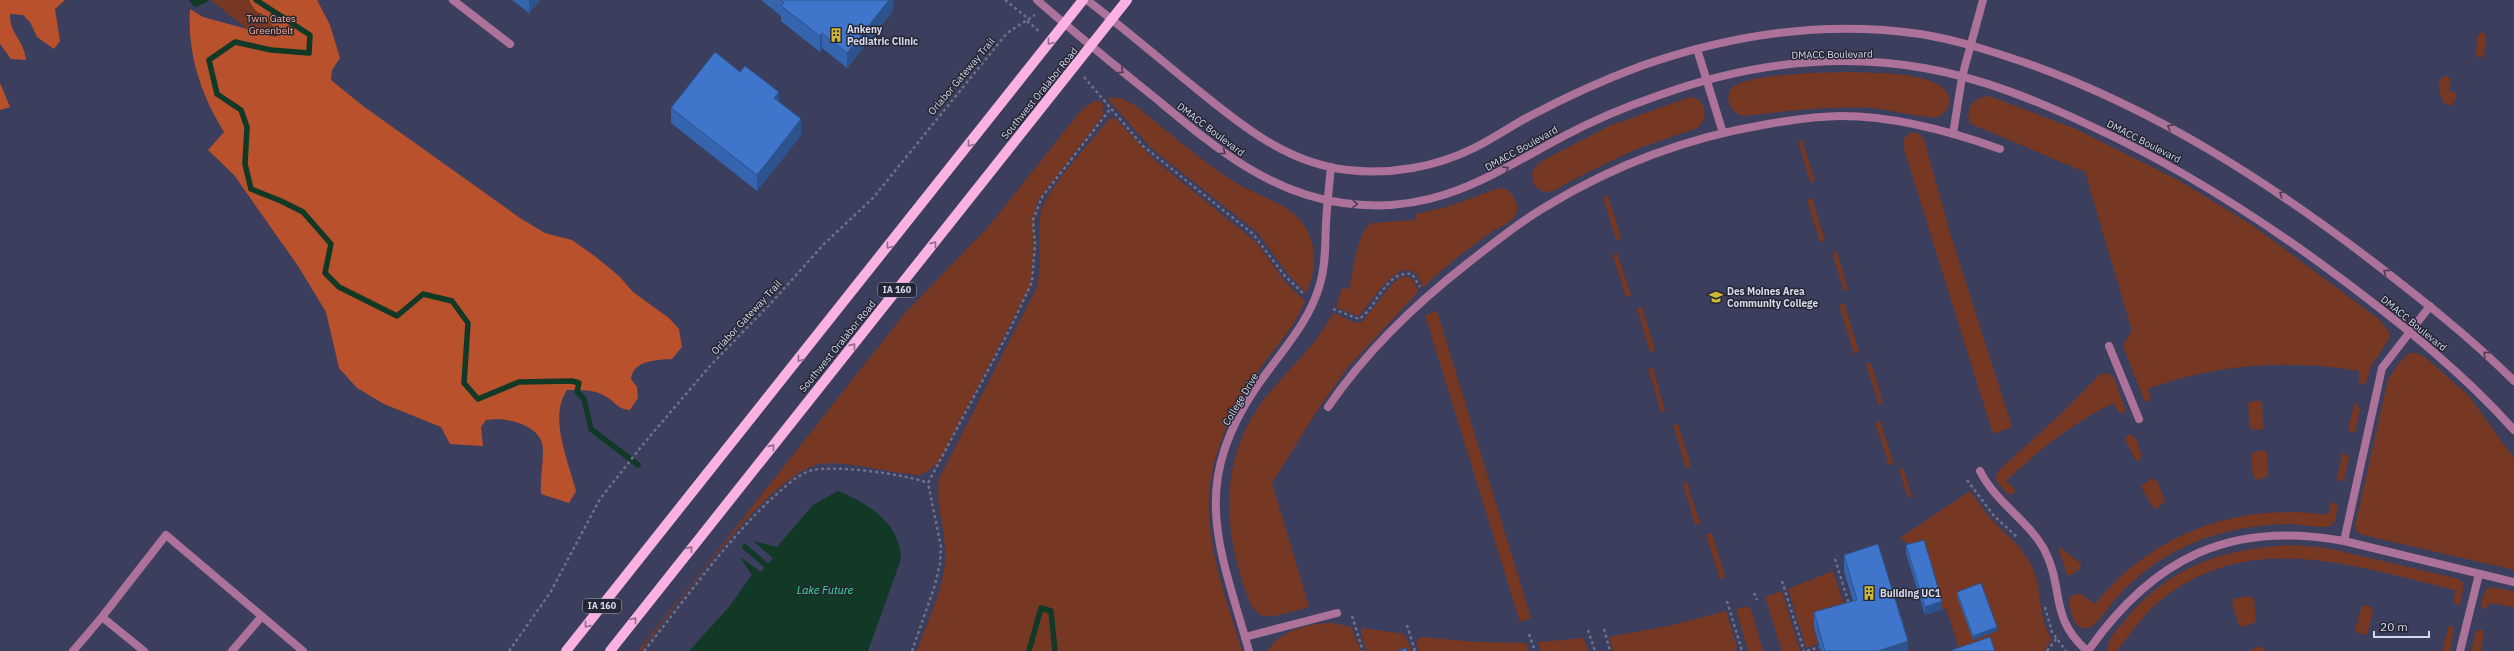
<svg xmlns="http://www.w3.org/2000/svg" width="2514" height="651" viewBox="0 0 2514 651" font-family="'IBM Plex Sans',sans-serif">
<rect width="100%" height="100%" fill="#3b3e5c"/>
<path fill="#763823" d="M211 0H270L299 71Z
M2483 32 2486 36 2484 55 2480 58 2476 56 2477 36Z
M1852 72C1872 73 1961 71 1948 107 1946 112 1942 115 1937 117 1927 119 1885 109 1871 108 1828 106 1786 111 1744 116 1731 113 1725 102 1730 90 1741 73 1831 72 1852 72Z
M2446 76 2451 79 2449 91 2456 92V99L2451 106 2444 103C2440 95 2434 79 2446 76Z
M1989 96 2076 129 2178 180 2252 225 2380 320 2389 332V339L2371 366 2366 383 2363 385 2359 384V371C2290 359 2214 364 2148 389L2151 400 2145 402 2124 349 2123 344 2132 331 2085 172 1971 124C1963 110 1974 97 1989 96Z
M1690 97C1707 99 1709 119 1697 128L1634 150 1582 175 1553 191 1543 192 1533 184 1532 172 1540 162 1609 126Z
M1107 98H1120L1136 106C1167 131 1198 158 1231 180 1254 195 1287 202 1303 224 1318 244 1316 271 1306 293L1288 274 1258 233 1151 148Z
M1099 100 1105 107 1102 111 1104 114 1038 200C1028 230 1038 261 1028 290L939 461 930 470 920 475C892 474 846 460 820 464 769 473 675 608 641 651H638L905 313 989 226 1078 114 1089 104Z
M1115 118 1152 158 1257 243 1285 282 1305 301C1293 331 1268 354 1251 382 1185 487 1208 542 1242 651H917C927 622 947 582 945 551 945 526 935 505 939 479L1036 289C1044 264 1036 237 1041 212 1046 189 1093 140 1109 119Z
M1912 132 1920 134 1925 143 1951 236 2012 427 1993 434 1903 146 1904 138Z
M1802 140 1815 181 1810 182 1798 141Z
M1503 188C1513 192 1521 205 1515 216 1510 223 1500 227 1493 231 1469 248 1443 267 1423 288 1409 241 1373 299 1360 315H1355L1336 307 1342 288 1349 289C1353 273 1357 230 1372 223L1415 220 1416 214 1447 207 1496 189Z
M1608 196 1621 238 1616 240 1603 197Z
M1812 198 1825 241 1820 242 1807 200Z
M1837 252 1848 289 1844 291 1832 253Z
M1617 253 1631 296 1626 297 1613 255Z
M1401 277C1413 274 1415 283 1418 292L1347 368 1315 414 1272 483 1309 607C1262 619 1256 628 1241 577 1221 512 1224 447 1269 393 1290 368 1318 343 1333 313L1356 323 1362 322 1392 284Z
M1844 303 1859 352 1854 354 1839 305Z
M1642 307 1655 350 1650 352 1637 308Z
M1437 311 1531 618 1520 622 1425 315Z
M2409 353H2416L2426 358 2468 395 2514 458V570L2363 535 2356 531 2355 526 2388 380 2399 363Z
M1871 363 1883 403 1879 405 1866 364Z
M1653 368 1665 411 1661 412 1648 369Z
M2108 373 2114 378 2125 409 2124 413H2119L2113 403C2073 423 2038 450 2006 481L2015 489 2014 493 2008 495 1996 480 1997 472 2062 413 2099 375Z
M2251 401H2260L2262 403 2263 429 2253 430 2250 427 2248 405Z
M2354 404 2358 405 2360 409 2355 432 2351 433 2348 429Z
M1880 421 1894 464 1889 465 1875 422Z
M1678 424 1691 466 1686 468 1673 425Z
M2129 434 2135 437 2142 455 2139 461 2135 459 2125 439Z
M2263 450 2267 453 2268 476 2257 480 2253 477 2251 453Z
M2342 453 2349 456 2344 480 2341 482 2337 479Z
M1903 468 1912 497 1908 498 1899 470Z
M2152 478 2157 481 2165 501 2156 509 2152 506 2141 486Z
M1687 482 1700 524 1695 525 1683 483Z
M1970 491C1977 500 1983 510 1990 518 2005 534 2022 546 2032 567 2043 590 2037 617 2052 640L2043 651H1960L1946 608 1942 609 1909 544 1900 538Z
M2331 503H2336L2338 507 2335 520 2331 526C2318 529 2302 524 2289 524 2246 525 2204 534 2167 556 2144 570 2124 587 2108 608 2102 615 2096 627 2086 628 2073 630 2070 609 2069 600L2073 594H2081L2095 604C2152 533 2239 502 2328 515Z
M1712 533 1725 577 1720 579 1706 535Z
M2292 545 2327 548 2459 579 2464 584 2461 602 2458 605 2454 603 2455 590C2352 566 2241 525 2151 609 2138 622 2128 637 2117 651H2108C2106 639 2118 629 2125 620 2169 566 2224 548 2292 545Z
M2060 547 2081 564 2080 568 2071 575H2067L2059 550Z
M1833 571 1847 614 1814 628 1818 644 1806 648 1788 589Z
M2489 587 2514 591V607L2490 603 2486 609H2483C2480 602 2484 591 2489 587Z
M1782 591V592L1800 651H1782L1765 597Z
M2250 596 2254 599 2256 622 2242 627 2239 625 2232 602 2234 599Z
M2362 605 2370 606 2373 611 2368 632 2365 635 2357 633 2355 630Z
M1746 606 1751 610 1763 651H1748L1736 609Z
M1726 611 1737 647 1734 651H1613L1609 637 1668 626Z
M1333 623 1351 627 1361 651H1268C1279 630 1311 623 1333 623Z
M2449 625 2454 628 2450 651H2442Z
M1362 628 1404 634 1412 651H1366L1361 634Z
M2481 629 2484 632 2481 651H2471L2476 631Z
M1420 637 1478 642 1526 643 1529 651H1419L1416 642Z
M1584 638 1588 651H1541L1538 642Z
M2261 646 2265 651H2248Z"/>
<path fill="#b9512d" d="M0 0H65L55 9 60 41 54 49 37 37 30 22 23 15 10 14C9 33 24 40 26 60L11 59 0 44Z
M249 0H317L330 25 340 58 332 70 331 80 363 106 520 218 545 233 572 240 596 257 619 276 633 292 669 318 679 329 682 347 672 359C657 360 633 360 631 379L637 387 638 398 630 410C619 410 614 401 605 396 593 389 580 390 567 390 548 418 569 462 576 491L569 503 541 494C540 479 543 465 543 450 543 424 506 417 486 420L481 427 483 446 450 444 441 427 384 404 357 388 339 368 326 312 298 266 234 175 208 150 224 132C201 95 187 53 190 9L203 17 276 37 278 30 254 9Z
M0 83 10 107 0 110Z"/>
<path fill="#113926" d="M838 491C869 504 900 523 901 559L868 651H689L729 607 752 575 740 557 761 572 773 558 753 541 777 547 813 505Z"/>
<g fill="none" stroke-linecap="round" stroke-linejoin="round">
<path stroke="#113926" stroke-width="5.5" d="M192 0 196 4 205 0
M256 0 310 35 309 53 271 50 235 42 209 60 217 94 241 110 247 127 245 164 251 189 281 201 303 212 331 244 325 273 339 287 397 316 423 294 452 301 468 323 464 383 478 399 519 382 572 381 579 383 577 392 584 399 591 429 638 465
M745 547 767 566 770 572
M1029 651 1041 608 1051 611 1055 651"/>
<path stroke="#6e718b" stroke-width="2.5" stroke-dasharray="3 3" stroke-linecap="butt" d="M1005 0 1030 20
M1027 21 1040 32
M1084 77 1143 146 1253 234 1285 276 1304 294
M1333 309 1359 319C1377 308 1385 270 1412 274L1420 287
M1967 480 1994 516 2017 537
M1835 559 1849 604
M1782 581 1804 651
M1754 593 1757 600
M1727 601 1742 651
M2045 607 2052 632 2066 651
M1352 616 1363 651
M1407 625 1415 651
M1604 629 1610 651
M1588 630 1595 651
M1529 634 1535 651
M509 651 550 593 600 499 645 442 710 366 772 302 824 244 873 198 1007 33 1035 15
M644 651C685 600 723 545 770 500 782 490 794 477 809 471 831 464 906 474 928 483
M912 651 935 585 940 563 941 547 928 483 1011 327 1032 282 1035 244 1033 220 1042 197 1111 108
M1807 651 1819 647
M2047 651 2056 639"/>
<path stroke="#ac729a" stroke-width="8" d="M1697 49 1723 133
M1953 134 1962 77
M2430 306 2382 368 2344 541 2514 582
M2109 346 2139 419
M1328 407C1367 350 1414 305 1468 263 1494 243 1519 222 1547 206 1614 165 1690 137 1768 124 1792 120 1816 116 1841 116 1895 116 1950 131 2000 149
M1980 471C1996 503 2027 519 2044 549 2065 589 2048 616 2087 651
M1245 637 1337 613
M73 651 102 617
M144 651 102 617 166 535 303 651
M232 651 262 616
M2088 651C2153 558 2230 520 2344 541
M2460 651 2479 574"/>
<path stroke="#ac729a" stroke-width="8" d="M453 0 510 44
M1037 0C1075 33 1114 65 1154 97 1211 144 1267 193 1343 203 1434 216 1489 176 1564 136 1594 120 1625 107 1657 96 1742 65 1834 52 1924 68 1982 78 2038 101 2091 126 2182 168 2263 220 2343 280 2404 326 2463 373 2514 430
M1087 0C1121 26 1154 54 1188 82 1236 121 1284 163 1348 170 1391 175 1436 167 1474 148 1494 138 1511 126 1530 116 1566 97 1603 80 1641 66 1732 34 1825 20 1920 34 1958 40 1994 52 2029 64 2156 110 2266 180 2372 261 2421 299 2470 337 2514 381
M1962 77 1983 0
M1249 651C1220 548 1189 488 1255 389 1278 355 1309 324 1320 284 1326 264 1325 244 1326 224 1327 205 1329 186 1331 167"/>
<path stroke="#fbb2e3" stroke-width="10" d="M566 651 1083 0
M610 651 1127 0"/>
</g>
<path fill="#3665af" d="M512 0H540L529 13Z
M761 0H893V11L847 68 822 48 820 52 781 21V16Z
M779 102 801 135 757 191 671 123V108Z
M1906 545 1942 609 1925 615 1906 553Z
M1844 555 1908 651H1821L1814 628V612L1853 601 1844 571Z
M1957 592 1997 631 1973 640 1957 596Z"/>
<path fill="#2c538e" d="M529 0H540L529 13Z
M889 0H893V11L847 68V53Z
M822 33V48L820 52V36Z
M779 92V108L774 98Z
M801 119V135L757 191V175Z
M1942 601V609L1925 615V607Z
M1997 627V631L1973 640V636Z
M1908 641V651H1878Z"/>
<path fill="#3f76cb" stroke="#2c538e" d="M781 0H889L847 53 822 33 820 36 781 6 784 3Z
M715 52 740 72 745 66 779 92 774 98 801 119 757 175 671 108Z
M1924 540 1942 601 1925 607 1906 545Z
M1878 544 1908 641 1878 651H1825L1814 612 1857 600 1844 555Z
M1981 583 1997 627 1973 636 1957 592Z
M1990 637 1995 651H1953L1952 650Z
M1406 648 1407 651H1397Z"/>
<defs><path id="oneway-chevron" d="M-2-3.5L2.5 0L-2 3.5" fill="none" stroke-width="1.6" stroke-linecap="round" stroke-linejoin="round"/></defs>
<g stroke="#906c8c">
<use href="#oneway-chevron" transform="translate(1050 42) rotate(128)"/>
<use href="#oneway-chevron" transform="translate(970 144) rotate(128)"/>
<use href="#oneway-chevron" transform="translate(934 244) rotate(-51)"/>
<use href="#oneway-chevron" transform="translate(889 246) rotate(128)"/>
<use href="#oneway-chevron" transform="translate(853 346) rotate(-51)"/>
<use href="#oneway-chevron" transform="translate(800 359) rotate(128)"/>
<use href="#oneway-chevron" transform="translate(772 447) rotate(-51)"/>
<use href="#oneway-chevron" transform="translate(690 549) rotate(-51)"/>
<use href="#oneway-chevron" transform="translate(634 620) rotate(-52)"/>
<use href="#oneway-chevron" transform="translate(587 625) rotate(129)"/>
</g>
<g stroke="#4e3e53">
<use href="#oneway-chevron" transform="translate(1121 71) rotate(39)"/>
<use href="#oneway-chevron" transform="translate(2170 127) rotate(-152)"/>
<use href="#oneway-chevron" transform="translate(1223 152) rotate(37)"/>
<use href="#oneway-chevron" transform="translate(1506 169) rotate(-29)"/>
<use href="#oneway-chevron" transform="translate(2282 194) rotate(-145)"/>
<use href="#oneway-chevron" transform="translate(1355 204) rotate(4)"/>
<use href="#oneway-chevron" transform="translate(2386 272) rotate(-143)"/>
<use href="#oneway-chevron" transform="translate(2486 354) rotate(-137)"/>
</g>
<defs>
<symbol id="building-bare" viewBox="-9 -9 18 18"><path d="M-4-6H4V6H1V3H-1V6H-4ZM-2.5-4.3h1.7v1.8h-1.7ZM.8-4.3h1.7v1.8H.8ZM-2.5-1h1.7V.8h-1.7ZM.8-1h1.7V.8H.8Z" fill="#cfb837" stroke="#252734" stroke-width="2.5" paint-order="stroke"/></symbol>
<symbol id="university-bare" viewBox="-9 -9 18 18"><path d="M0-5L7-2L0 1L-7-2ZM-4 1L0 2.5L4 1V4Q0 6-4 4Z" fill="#cfb837" stroke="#252734" stroke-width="2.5" paint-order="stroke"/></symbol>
</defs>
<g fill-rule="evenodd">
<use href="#building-bare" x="826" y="25" width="20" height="20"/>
<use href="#university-bare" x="1706" y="287" width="20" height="20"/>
<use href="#building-bare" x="1859" y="583" width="20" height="20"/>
</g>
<g text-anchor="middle" stroke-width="3" stroke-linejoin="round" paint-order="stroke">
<g fill="#252734" stroke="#a0a3b3" stroke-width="1">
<rect x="878" y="283" width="38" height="14" rx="3"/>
<rect x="583" y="599" width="38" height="14" rx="3"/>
</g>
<g font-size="9" font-weight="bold" fill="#d5d8ea">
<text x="897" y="293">IA 160</text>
<text x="602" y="609">IA 160</text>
</g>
<g font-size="10" fill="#fcaa8f" stroke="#252734">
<text x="271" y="22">Twin Gates<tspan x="271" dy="12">Greenbelt</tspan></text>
</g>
<g font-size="10" font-weight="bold" fill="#d5d8ea" stroke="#252734" text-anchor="start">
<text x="847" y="33">Ankeny<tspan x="847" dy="12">Pediatric Clinic</tspan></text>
<text x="1727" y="295">Des Moines Area<tspan x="1727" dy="12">Community College</tspan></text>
<text x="1880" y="597">Building UC1</text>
</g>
<g font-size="10" fill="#d5d8ea" stroke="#252734">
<text transform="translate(1832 54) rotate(-1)" y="4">DMACC Boulevard</text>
<text transform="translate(961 76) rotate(-50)" y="4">Orlabor Gateway Trail</text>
<text transform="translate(1039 93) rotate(-51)" y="4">Southwest Oralabor Road</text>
<text transform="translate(1211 129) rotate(37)" y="4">DMACC Boulevard</text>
<text transform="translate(2144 141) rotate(27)" y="4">DMACC Boulevard</text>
<text transform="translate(1521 148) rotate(-29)" y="4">DMACC Boulevard</text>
<text transform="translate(746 317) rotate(-47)" y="4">Orlabor Gateway Trail</text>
<text transform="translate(2414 323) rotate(39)" y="4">DMACC Boulevard</text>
<text transform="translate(837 346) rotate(-51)" y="4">Southwest Oralabor Road</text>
<text transform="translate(1240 399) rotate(-59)" y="4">College Drive</text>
</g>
<g font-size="11" font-style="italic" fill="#33e297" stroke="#252734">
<text x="825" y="594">Lake Future</text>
</g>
</g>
<path d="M2374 631v6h55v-6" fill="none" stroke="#d5d8ea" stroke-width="2"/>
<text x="2380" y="631" font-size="12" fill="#d5d8ea" stroke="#252734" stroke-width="3" paint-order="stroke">20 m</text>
</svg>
